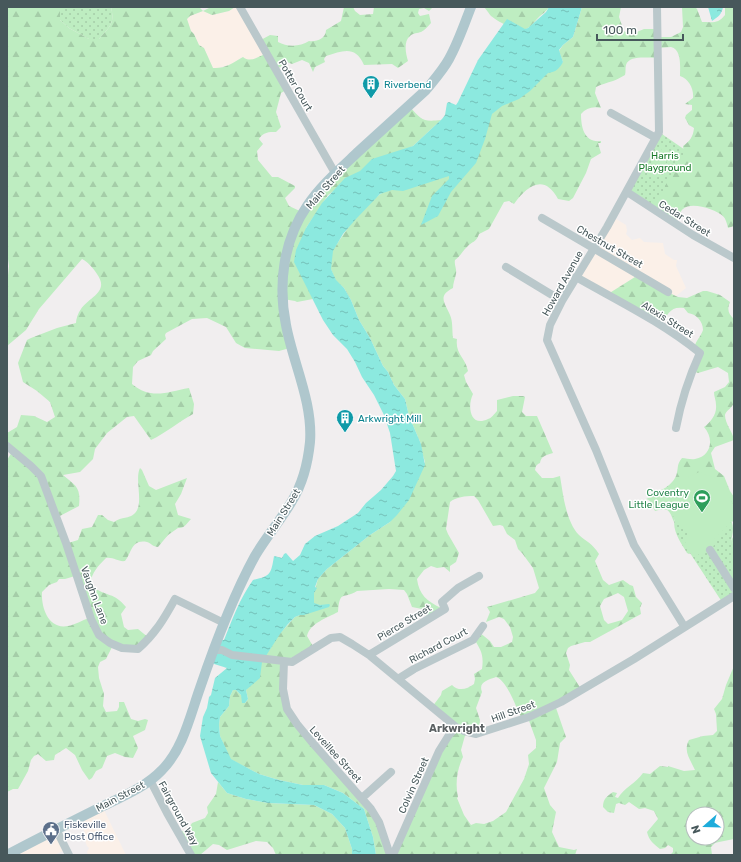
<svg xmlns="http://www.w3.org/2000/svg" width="741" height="862" viewBox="0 0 741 862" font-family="Rubik,sans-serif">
<defs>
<pattern id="grass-dots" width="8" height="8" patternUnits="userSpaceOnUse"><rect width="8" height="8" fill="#beedc1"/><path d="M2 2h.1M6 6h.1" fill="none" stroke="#a5cda8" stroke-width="1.8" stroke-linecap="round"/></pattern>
<pattern id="forest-firs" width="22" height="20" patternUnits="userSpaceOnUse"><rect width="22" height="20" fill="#beedc1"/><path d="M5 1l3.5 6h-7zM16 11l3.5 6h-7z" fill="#a5cda8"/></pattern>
<pattern id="water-ripples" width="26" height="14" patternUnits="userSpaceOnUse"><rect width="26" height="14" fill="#8ce9df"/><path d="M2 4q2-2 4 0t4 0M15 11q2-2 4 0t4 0" fill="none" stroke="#74c0b8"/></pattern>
</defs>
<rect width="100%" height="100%" fill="#f1eeef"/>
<path fill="#fbf0e8" d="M235 7H239L266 54 251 60 245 59 242 57 232 64 218 68H213L204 48 199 45 194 34 191 31 187 19 190 16 203 11 212 15 229 11Z
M613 217 626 225 627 231 626 234 632 240 640 238 644 242 663 243 665 254 674 260H677L676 266 686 288 676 296 635 277 609 294 577 274Z
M102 806 126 855H88L87 852 89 848 87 846 83 835 85 833 79 819Z
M57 831 66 850 54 855H8Z"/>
<path fill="url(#grass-dots)" d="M60 7H111C115 24 110 26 99 39H89L69 28 60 20Z
M659 132 691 154 655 211 627 192Z
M714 503C729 518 737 519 731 541L734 545V596L722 602 690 553 689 554 687 553C682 545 671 529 675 519Z"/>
<path fill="url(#forest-firs)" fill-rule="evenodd" d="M7 7H60V20L69 28 89 39H99C110 26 115 24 111 7H199L203 11 211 7H235L229 11 212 15 203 11 190 16 187 19 191 31 194 34 199 45 204 48 213 68C224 69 233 63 243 57 250 63 258 57 265 54L259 41 270 35 278 36V42C287 47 300 47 309 41 316 42 326 39 326 30L341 21 344 7H353L355 11 360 15 373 14 374 7H433L429 11 424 8 419 9 418 13 420 16 429 14 431 23C428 26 425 30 421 32 418 33 413 33 410 36 403 42 406 54 408 61L398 68 392 64 364 65C355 45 343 51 326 56L324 59 325 62 315 67 313 72 309 63 302 60 292 64 287 62 276 70 286 90 281 93 276 112 281 127 276 132C269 132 263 132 259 139L263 144 257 151 258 160 272 177H278L295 186V188L285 198 289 206 302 212 409 106C422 120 422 122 441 120L413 146 364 169 328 195 306 228V284L313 299 297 302 295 301 283 299 290 348 279 351 245 348 236 343 226 327 207 318 192 319 166 333 165 335 166 339 153 351 151 355 138 361 133 367 132 384C151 400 167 392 189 388L194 404 193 414C178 422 166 433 151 440L134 416 127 417 107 433 95 449 93 459 80 472 63 475C76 486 81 487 79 506L56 518 65 544 78 540 82 529 92 527 98 515H102L108 520 114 522C122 516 129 519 134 514 145 505 134 480 140 468L142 470 149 486 156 490 187 478 181 494 175 504 178 515 191 519C187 523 184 529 178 528L168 535 158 547C153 547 151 543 147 542 131 539 132 553 125 561 118 562 114 557 106 558 99 565 91 573 91 583L80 587 75 576 65 579H59L57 582 49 585 42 592C41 607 48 630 68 626 75 625 82 620 89 618L82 591 93 587C107 597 114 592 126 607L121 614 124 627 128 630 138 629 149 638 140 646 113 645 106 659 100 662 98 667 99 678 104 694 103 706 106 712 117 711 119 707V702H124L131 719 138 721 145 719 148 720 145 730 133 736 138 748 133 758 125 757 115 753 107 756 102 768 96 771 92 778 89 780 82 770 75 755 66 748 55 755 54 760 46 761 38 754 34 756 31 760 28 771 18 789H13L7 792V460L12 452 7 447V433L17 427 21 415 34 416 47 422 55 417 50 402 37 391 23 382 18 363 27 340 31 338 57 328 76 323C76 319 78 313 81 309 89 297 110 292 97 274 93 268 88 262 82 259L39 309 26 330 7 346V285L9 266 7 252Z
M483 7H549C546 12 542 14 538 18 534 22 531 27 526 29 517 33 499 22 491 16 488 13 487 9 483 7Z
M582 7H621L619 17 624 31 628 34H632L644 29H656L658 37H671L681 32 683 27 682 7H695L697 9 702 22C713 22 718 24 725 15V7H734V226L728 228C727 224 726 219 723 216 716 210 692 201 683 209 680 211 678 219 675 223L651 207 663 191 667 182 673 176 677 163 684 154 683 146C690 141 693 137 694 128L689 125 685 118 686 115 692 110V105L685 104 693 98C694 89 689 79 680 76 680 68 682 49 671 47 667 47 662 48 658 48L656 58C648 58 629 55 626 65 625 68 626 72 625 75 621 77 616 80 613 81 607 83 602 84 596 87L595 93 601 108C593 106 586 108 581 114 581 127 584 143 601 141V143H598L601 153 591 159 586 173 573 198 569 201 558 199C544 173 527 186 514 204L509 201 504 202 489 229 479 234C476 243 472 241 467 247 462 251 461 256 455 260 454 265 457 269 456 274 455 279 453 283 453 288 437 296 445 303 450 315 453 321 452 331 453 338L457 339C455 354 465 357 468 371L464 375 466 382 473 394C467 406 470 428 488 419 492 418 494 414 497 411V400L513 396H523L525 397 522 412 526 416H537L553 453C546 455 541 456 540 463L538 464 536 466 535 470 542 478H553L560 476C563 494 566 522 579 535 587 542 592 543 599 554L595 561 603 580 609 585 623 580 630 585 633 586 636 597 642 603 640 608 641 614 590 642H585L571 646 568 648 566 653 570 665 569 670 581 689 555 705 566 737 560 743 557 762 544 788 550 805 556 812 552 832 559 847 574 850 577 849 575 855H392L454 728 432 707 441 695 442 691 452 685C459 692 467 689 474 684L475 679 474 674 482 669C484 655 481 650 474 639L479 632 490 641 494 647H501L512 642 513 637 510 627 504 619 499 617 486 622 490 612 487 607 535 593 539 588 533 568 522 553 518 549 515 540 507 534 503 526 500 525 493 526 478 500 474 496C465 496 456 497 450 502L446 529 448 534 459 553 456 562 450 566V572L444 567 437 568 431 566 424 570 417 579C419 595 427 601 441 608L429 620 422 609 412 607 407 594 404 590 389 589 357 591C343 600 340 589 338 612 327 618 310 623 307 636L314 648 284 661 287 710 371 809 389 855H376L373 837 364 809 343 793 324 785H303L279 780 259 774 230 759 220 736 219 725 220 717 229 706 230 696 233 690H236L241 695 245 703 248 699 246 690 273 641 295 617 309 611 314 606V593L318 579 327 569 370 535 390 522 425 462 421 449V444L409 416 405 399 394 385 388 372 383 366 370 338 359 320 351 300 344 288 336 281 327 260C341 237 364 201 389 189L459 173C466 159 473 139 481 126 498 102 539 79 563 62L559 51 563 45 573 37ZM618 593 624 597 628 611 622 620 608 624 604 620 600 606 604 599ZM496 677C507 680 516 708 522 719L528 718 536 740V748L528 755 529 764 524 779 506 812 493 821 484 824 476 823 471 825 464 815 457 798 458 797C455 784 457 769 463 757L461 750 466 732 479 731 480 720 476 708 482 692C478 682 488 680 496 677Z
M635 277 678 297 687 298 703 291H707L720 295 730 302C727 309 728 314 734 319V402C733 408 726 410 725 415 725 424 733 432 734 440L715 447 711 453 715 469 724 476 730 491 734 497V545L731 541 733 537V522L714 503 675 519 674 522C669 510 669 507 655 511L649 500 646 499C655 495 672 486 676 476 679 468 676 465 682 458 686 458 691 460 695 459 712 456 714 438 704 427 711 422 717 414 716 405 716 400 714 397 714 392L725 387 729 382 728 373 718 367 698 373 693 371 703 354 695 345C697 340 702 334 703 330 703 321 696 314 688 313L684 308C670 306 668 314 661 325L608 294Z
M734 666V839L719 842 715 843 711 847 712 855H670L673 852V848L668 845 665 848 660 849C654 844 649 841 647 832L658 819 654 811 645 808 639 809 629 802 625 805 619 803 616 804 614 813 608 812 603 807C603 799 607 796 613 792L617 793 615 797 618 798C624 788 636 783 643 773L650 774 660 766 668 767V766L684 771 695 770C690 759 683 751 689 740L703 736 713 735 717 731 716 714 714 709 722 699 726 685ZM693 814H717V838H693Z
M218 782 227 793 246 799 268 803 314 805 332 814 345 828 352 849V855H276L273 848 267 842 256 841 227 850 219 845 213 844 200 855H188L179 833 189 828 192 823 205 818 208 813 207 807 216 794Z"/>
<path fill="#beedc1" d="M662 148 671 152 662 171 653 167Z
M699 472 717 479 727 493 734 506V519L712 542 714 546 696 556 684 541 690 536 666 508 661 490Z"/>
<path fill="url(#water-ripples)" d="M549 7H582L573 37 563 45 559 50 563 62C559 69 556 72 548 73L530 91 519 99 502 106 492 114 485 139 476 163 451 192 438 216 421 225 432 196 449 179V176L403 191 392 190 380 194 356 219 343 234 333 251 331 269 336 280 344 288 351 300 359 320 370 338 383 366 388 372 394 385 405 399 409 416 421 444 425 465 409 500 397 515 390 522 370 535 327 569 318 579 315 587 317 588 314 593V603L320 605 329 604 330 605 329 607 304 615H300L295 617 288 624 280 634 262 662 260 678 246 690 248 699 245 703H242L241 695 236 690H233L230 696 229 706 220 717 219 725 220 736 231 759 259 774 279 780 303 785H324L343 793 364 809 373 837 376 855H352V849L345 828 332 814 314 805 268 803 246 799 227 793 211 773 200 736 203 717 207 708 209 697 211 695 215 678 227 668 211 663 222 640H224C232 620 240 598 253 580 271 576 271 574 274 556L282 558 284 554 286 553 293 561 300 555 305 544 315 536 338 526 358 513 366 503 381 490 393 476 396 471 390 433 384 415 374 395 362 377 355 362 347 349 333 335 323 320 294 262 296 250 306 228 322 203 345 178 360 171 372 159 413 146 442 119 445 115 447 103 449 102 456 105 458 102 478 60 507 19 525 29 528 28 546 12Z
M708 7H723C722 14 718 17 712 21Z"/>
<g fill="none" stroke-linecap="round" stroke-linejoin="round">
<path stroke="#bac8cb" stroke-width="8" d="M240 7 335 173
M657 7 659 132 607 227 562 301 550 325 547 340 596 450 634 545 684 626
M611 113 656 138
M627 192 693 235 734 258
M542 218 668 292
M506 267 562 301
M576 277C618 301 662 322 700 353 689 377 681 401 676 428
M7 446 31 466 41 476 66 543 91 619 99 635 110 643 122 648 138 649C155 634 164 619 175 599L224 623
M710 550 734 588
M214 650H222L232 655 292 662 331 638 340 637 352 644 369 655 456 727 464 731 476 734 529 717 561 702 634 659 734 596
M369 655 445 609 442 602 458 588 479 576
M284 661 283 689 287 709 297 724 311 741 371 809 379 822 390 855
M398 679 414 669 473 640 483 626
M150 780 167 813 191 855
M362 798 391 772
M56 829 69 855
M393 855 439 751 449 735 456 727"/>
<path stroke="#afc7cd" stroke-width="10" d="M7 855C37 839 67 824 97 809 119 798 145 788 162 770 183 749 190 716 200 688 215 644 232 598 255 556 266 537 281 520 292 501 303 483 308 462 310 442 313 402 293 363 286 325 278 285 283 241 307 206 321 185 341 168 359 151 382 130 404 110 426 90 434 80 443 70 449 59 458 43 464 25 471 7"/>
</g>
<defs>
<symbol id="building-pin" viewBox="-11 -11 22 30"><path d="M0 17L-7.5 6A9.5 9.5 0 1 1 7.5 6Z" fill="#0f9aa8" stroke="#fff"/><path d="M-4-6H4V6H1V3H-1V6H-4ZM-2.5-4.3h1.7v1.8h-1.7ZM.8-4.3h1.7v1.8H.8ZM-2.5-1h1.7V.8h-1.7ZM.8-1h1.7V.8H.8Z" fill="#fff"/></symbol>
<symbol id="stadium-pin" viewBox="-11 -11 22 30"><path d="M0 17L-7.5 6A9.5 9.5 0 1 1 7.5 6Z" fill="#2e9e5b" stroke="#fff"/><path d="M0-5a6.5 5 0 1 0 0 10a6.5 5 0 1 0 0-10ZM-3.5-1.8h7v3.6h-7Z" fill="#fff"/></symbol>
<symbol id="civic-pin" viewBox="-11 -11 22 30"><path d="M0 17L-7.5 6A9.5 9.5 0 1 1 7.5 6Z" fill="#5c6f8a" stroke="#fff"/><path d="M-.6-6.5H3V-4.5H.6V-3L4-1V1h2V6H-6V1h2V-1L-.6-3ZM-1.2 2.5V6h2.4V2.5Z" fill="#fff"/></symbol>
</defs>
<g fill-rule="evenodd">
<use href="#building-pin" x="361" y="74" width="20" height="27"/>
<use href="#building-pin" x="335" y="408" width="20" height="27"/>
<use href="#stadium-pin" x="692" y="488" width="20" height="27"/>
<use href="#civic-pin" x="41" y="820" width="20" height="27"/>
</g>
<g text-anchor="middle" stroke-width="3" stroke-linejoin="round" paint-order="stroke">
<g font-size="10" fill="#0d838f" stroke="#fff" text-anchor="start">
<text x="384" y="88">Riverbend</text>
<text x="358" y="422">Arkwright Mill</text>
</g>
<g font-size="10" fill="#47585b" stroke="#fff">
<text transform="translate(296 85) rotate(60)" y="4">Potter Court</text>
<text transform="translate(325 187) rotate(-49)" y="4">Main Street</text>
<text transform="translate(685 218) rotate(32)" y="4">Cedar Street</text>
<text transform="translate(610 246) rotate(30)" y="4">Chestnut Street</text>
<text transform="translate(562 283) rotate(-61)" y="4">Howard Avenue</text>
<text transform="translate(668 319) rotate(32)" y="4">Alexis Street</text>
<text transform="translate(283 512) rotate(-58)" y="4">Main Street</text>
<text transform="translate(95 595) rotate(70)" y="4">Vaughn Lane</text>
<text transform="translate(404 622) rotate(-31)" y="4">Pierce Street</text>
<text transform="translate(438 645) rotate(-28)" y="4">Richard Court</text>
<text transform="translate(513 711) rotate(-20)" y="4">Hill Street</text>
<text transform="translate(336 754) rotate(48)" y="4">Leveillee Street</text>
<text transform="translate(413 785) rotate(-66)" y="4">Colvin Street</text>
<text transform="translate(120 796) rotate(-28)" y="4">Main Street</text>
<text transform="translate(179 813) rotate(61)" y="4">Fairground Way</text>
</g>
<g font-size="10" fill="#197b2b" stroke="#fff">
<text x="665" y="159">Harris<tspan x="665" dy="12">Playground</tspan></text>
</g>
<g font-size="10" fill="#27864d" stroke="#fff" text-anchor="end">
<text x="689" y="496">Coventry<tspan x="689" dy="12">Little League</tspan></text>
</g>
<g font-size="10" fill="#4e5e75" stroke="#fff" text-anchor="start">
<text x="64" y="828">Fiskeville<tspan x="64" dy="12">Post Office</tspan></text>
</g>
<g font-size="11" font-weight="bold" fill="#5b6163" stroke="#fff">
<text x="457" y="732">Arkwright</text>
</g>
</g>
<rect width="741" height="862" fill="none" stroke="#47585b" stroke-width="16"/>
<g transform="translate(705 826) rotate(250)"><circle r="19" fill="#ffffff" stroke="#b5bcbd"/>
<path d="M0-3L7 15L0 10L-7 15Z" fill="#1eacdb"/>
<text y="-6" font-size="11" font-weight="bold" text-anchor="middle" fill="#47585b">N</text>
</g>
<path d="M597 34v6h86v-6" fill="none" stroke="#47585b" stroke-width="2"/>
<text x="603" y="34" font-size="12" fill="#47585b" stroke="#ffffff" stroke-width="3" paint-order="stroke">100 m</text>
</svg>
